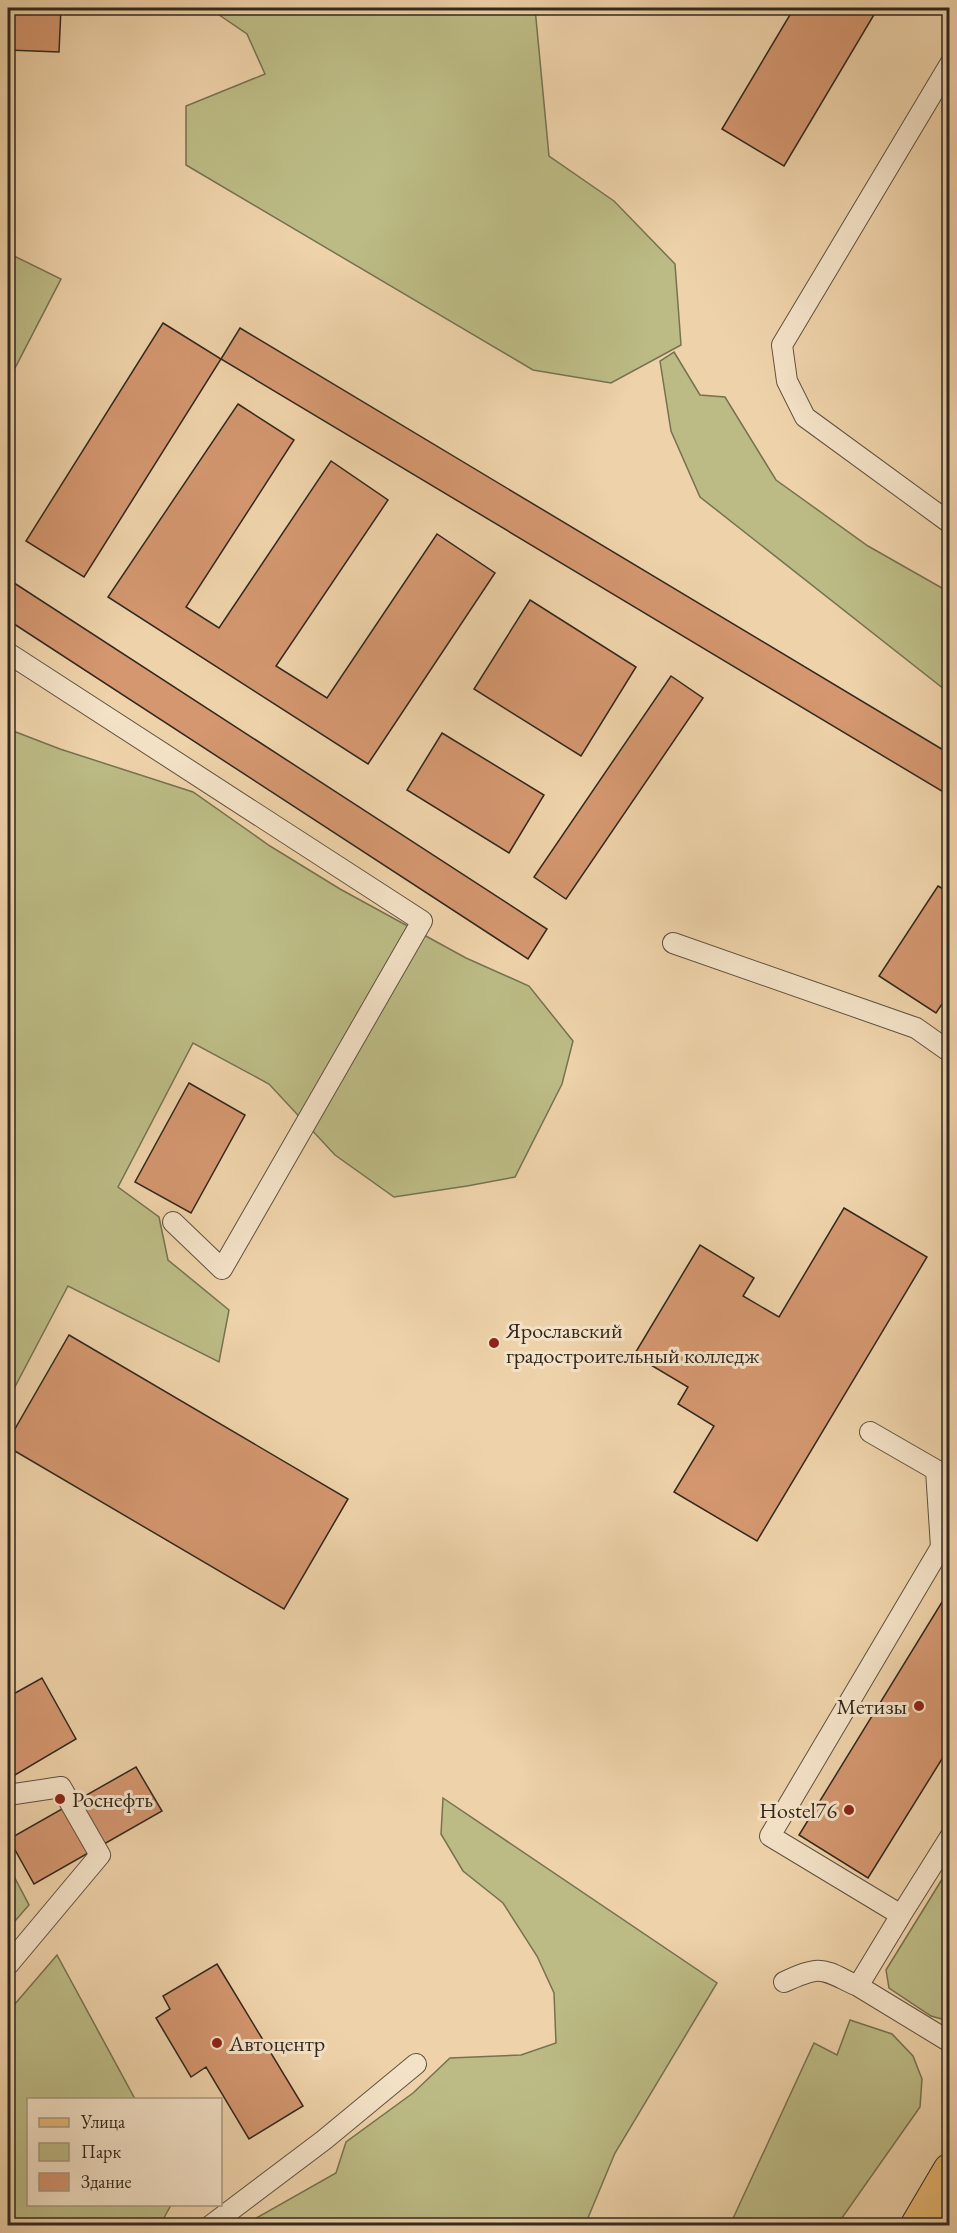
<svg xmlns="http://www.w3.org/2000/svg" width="957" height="2233" viewBox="0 0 957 2233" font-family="'EB Garamond',serif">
<rect width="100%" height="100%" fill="#eed2a9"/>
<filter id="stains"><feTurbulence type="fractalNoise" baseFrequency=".00333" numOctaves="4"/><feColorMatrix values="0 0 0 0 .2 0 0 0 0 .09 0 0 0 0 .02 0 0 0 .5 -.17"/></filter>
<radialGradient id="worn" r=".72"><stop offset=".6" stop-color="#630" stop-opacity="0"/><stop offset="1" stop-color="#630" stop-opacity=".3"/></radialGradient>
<path fill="#bcbb85" stroke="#767251" stroke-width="1.5" d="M209 8H535L549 156 614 201 675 264 681 345 611 383 533 370 186 165V106L265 74 247 34Z
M8 253 61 279 15 368 8 369Z
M674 352 700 395 725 397 776 480 868 546 949 592V693L700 497 671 431 660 361Z
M8 729 60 749 193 792 270 846 340 889 466 958 529 986 573 1041 562 1084 515 1177 467 1186 394 1197 335 1155 269 1084 193 1043 118 1187 159 1217 168 1260 229 1310 219 1362 68 1286 8 1400Z
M443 1798 717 1983 615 2153 585 2225H244L336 2173 346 2142 413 2093 450 2058 521 2055 556 2043 554 1993 537 1956 503 1903 463 1871 441 1834Z
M8 1865 29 1905 8 1929Z
M949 1868V2021L931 2016 889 1988 886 1970Z
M57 1955 135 2099 28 2100V2204L171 2205 160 2225 11 2226 8 2219V2012Z
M850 2020 892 2034 913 2056 922 2079 920 2107 837 2225H730L814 2043 837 2055Z"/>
<path fill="#d49770" stroke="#31281d" stroke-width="1.5" d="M8 8H61L59 52 8 50Z
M794 8H878L784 166 722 129Z
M163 323 221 359 84 577 26 541Z
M240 328 950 754V796L221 359Z
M238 404 294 440 186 607 219 628 331 461 388 500 276 666 327 698 437 534 495 573 368 764 108 597Z
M8 579 547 929 528 959 8 620Z
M530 600 636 667 581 756 474 689Z
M671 676 703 698 566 899 534 877Z
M442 733 544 795 509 853 407 790Z
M938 886 950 893V992L936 1013 879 976Z
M189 1083 245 1115 191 1213 135 1182Z
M844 1208 927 1257 757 1541 674 1492 714 1426 678 1404 688 1387 634 1355 700 1245 754 1278 743 1296 779 1317Z
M69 1335 348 1499 284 1609 8 1447V1441Z
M942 1602 950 1607V1746L868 1878 799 1835Z
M42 1678 76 1739 15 1775 8 1761V1697Z
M136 1767 162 1811 34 1884 9 1839Z
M217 1964 303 2106 249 2139 206 2067 191 2077 156 2018 170 2009 163 1996Z"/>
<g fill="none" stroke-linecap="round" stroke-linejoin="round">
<defs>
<path id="lane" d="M950 64 782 345 787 381 805 417 950 523
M8 653 422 921 222 1269 173 1222
M673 943 916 1028 950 1052
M870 1432 936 1470 941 1547 950 1552
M941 1547 770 1836 901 1915 950 1837
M8 1795 61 1787 100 1855 8 1965
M901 1915 858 1986 950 2042
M784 1982C823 1964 821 1969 858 1986
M210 2226 324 2140 416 2064"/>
<path id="primary" d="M917 2226 950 2170"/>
</defs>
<use href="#lane" stroke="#605240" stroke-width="22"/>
<use href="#primary" stroke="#31281d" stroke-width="35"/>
<use href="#lane" stroke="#f4e2c7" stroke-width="20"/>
<use href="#primary" stroke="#e7b974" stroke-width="33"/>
</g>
<g fill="#8f2418" stroke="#f4e2c7" stroke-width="2">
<circle cx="494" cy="1343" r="6"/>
<circle cx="919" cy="1706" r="6"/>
<circle cx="60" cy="1799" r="6"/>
<circle cx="849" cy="1810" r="6"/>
<circle cx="217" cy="2043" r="6"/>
</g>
<g text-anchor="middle" stroke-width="6" stroke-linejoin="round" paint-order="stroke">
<g font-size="22" fill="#31281d" stroke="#f4e2c7" text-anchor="start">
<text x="506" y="1338">Ярославский<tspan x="506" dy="25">градостроительный колледж</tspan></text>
<text x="907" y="1714" text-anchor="end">Метизы</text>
<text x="72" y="1807">Роснефть</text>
<text x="837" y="1818" text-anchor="end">Hostel76</text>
<text x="229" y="2051">Автоцентр</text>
</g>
</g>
<rect width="957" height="2233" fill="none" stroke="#eed2a9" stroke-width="30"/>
<rect x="9" y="9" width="939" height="2215" fill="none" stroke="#31281d" stroke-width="3"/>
<rect x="15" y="15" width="927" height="2203" fill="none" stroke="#31281d" stroke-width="1.5"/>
<rect x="27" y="2098" width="195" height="108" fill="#f4e2c7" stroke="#a69883" stroke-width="1.5"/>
<rect x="39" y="2118" width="30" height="9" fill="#e7b974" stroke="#a69883" stroke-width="1.5"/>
<text x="81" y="2128" font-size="18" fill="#31281d">Улица</text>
<rect x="39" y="2143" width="30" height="18" fill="#bcbb85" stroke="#a69883" stroke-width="1.5"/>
<text x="81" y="2158" font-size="18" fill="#31281d">Парк</text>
<rect x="39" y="2173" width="30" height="18" fill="#d49770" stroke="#a69883" stroke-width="1.5"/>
<text x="81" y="2188" font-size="18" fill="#31281d">Здание</text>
<rect width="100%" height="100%" filter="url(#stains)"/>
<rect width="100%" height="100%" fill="url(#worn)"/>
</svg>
